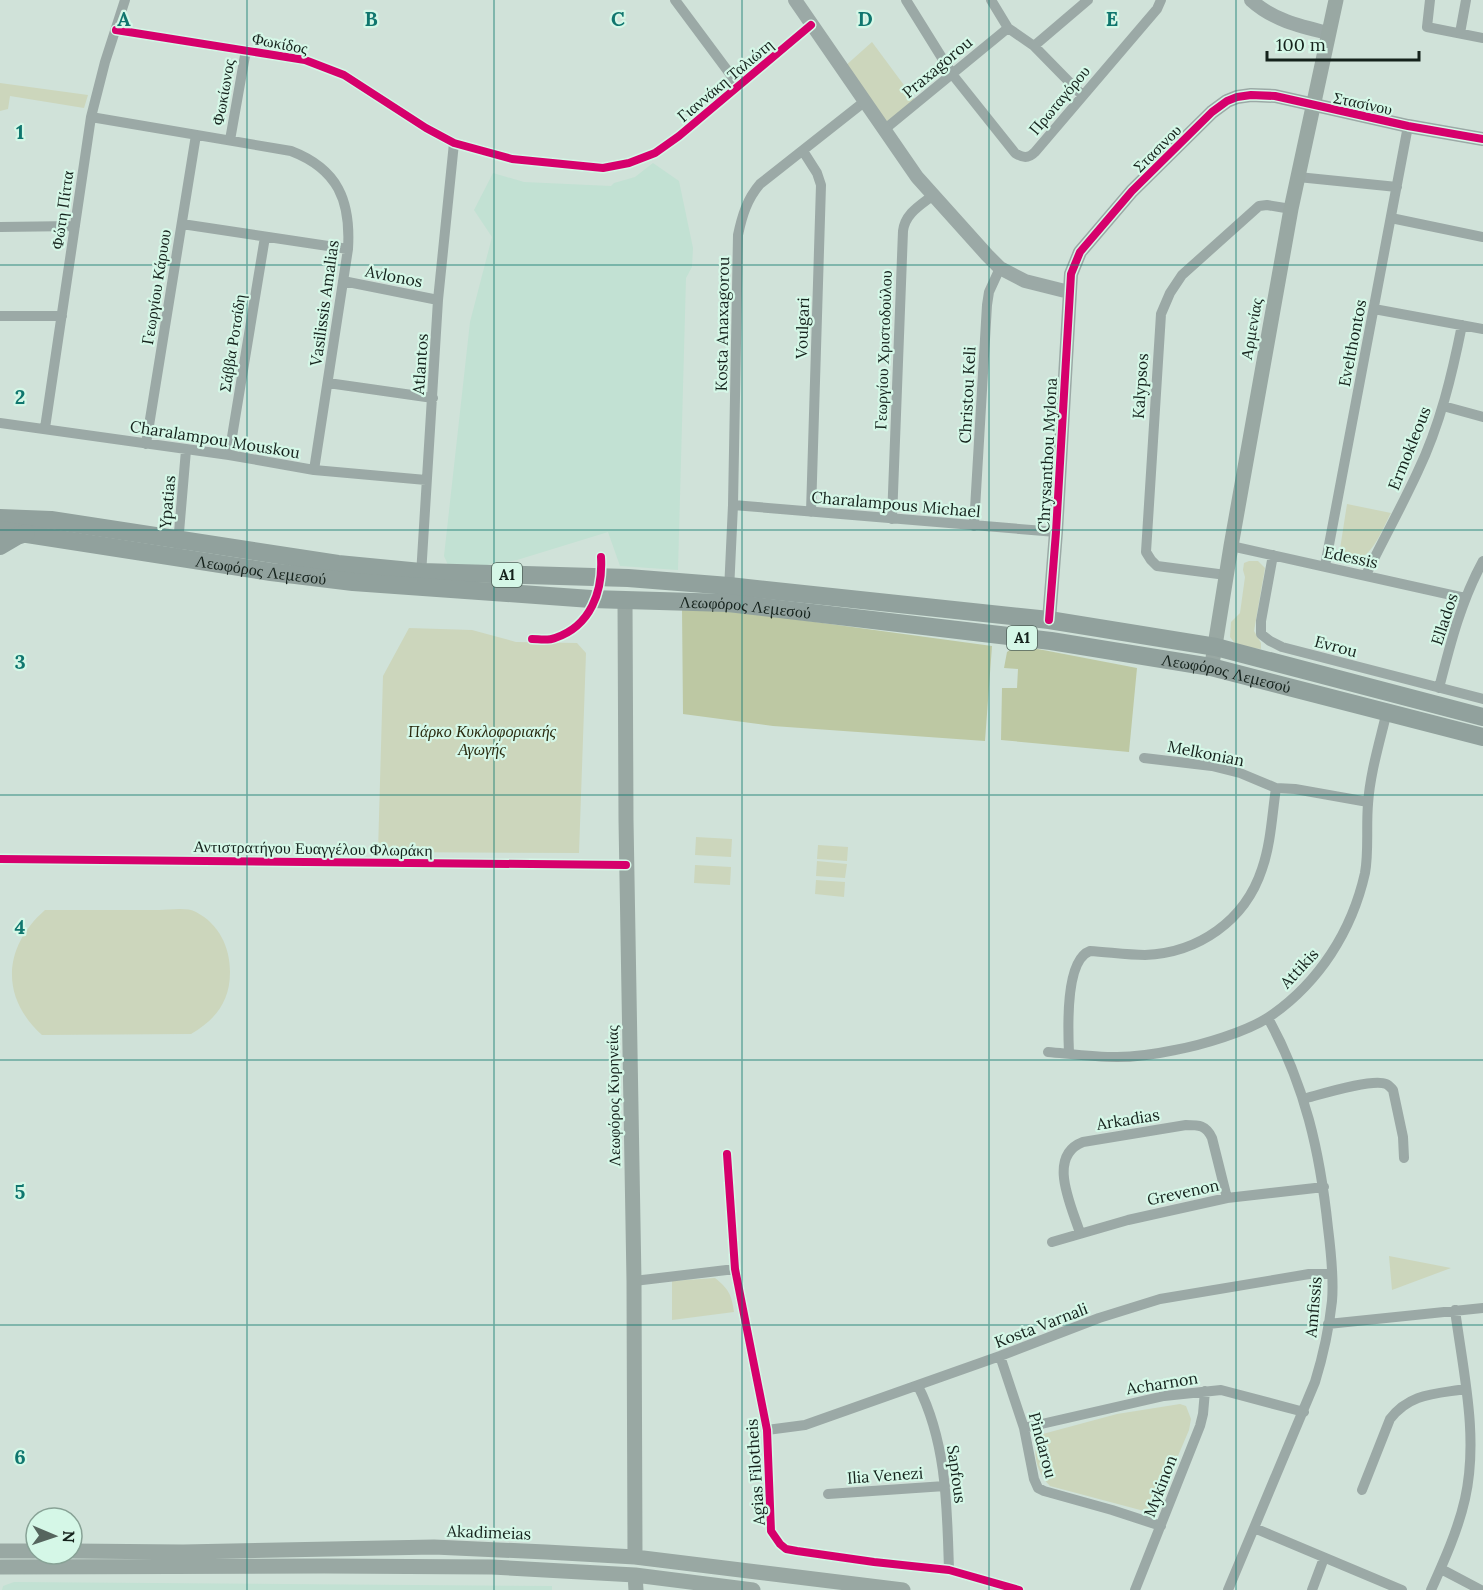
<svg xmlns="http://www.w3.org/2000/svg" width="1483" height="1590" viewBox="0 0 1483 1590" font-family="Lora,serif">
<rect width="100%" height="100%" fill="#d0e2d9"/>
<path fill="#c2e1d3" d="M653 163 679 181 693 248 692 267 686 278 678 570 620 566 608 532 517 560 481 566 448 565 444 556 470 322 492 237 474 210 493 173 524 182 611 186 614 183 635 177Z
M14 1582 552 1586V1590H2L3 1586Z"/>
<path fill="#ccd6bc" d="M872 42 915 100 886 125 844 67Z
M0 83 88 95 84 108 10 96 8 109 0 111Z
M1347 504 1391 513C1381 531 1371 564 1347 560L1340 549Z
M1249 561H1258L1265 568 1254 631 1261 643V649L1237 646 1230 637 1231 622 1240 613 1245 577 1243 570 1244 563Z
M409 628 472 630 516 642 577 643 586 653 579 853 378 852 383 676Z
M696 837 732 839 731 857 695 855Z
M818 845 848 847 847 861 817 859Z
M817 861 847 864 845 878 816 876Z
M695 865 731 867 730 885 694 883Z
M816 880 845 882 844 897 815 894Z
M45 910C83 910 121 910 159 910 170 910 187 907 196 912 219 924 230 947 230 972 230 1002 215 1020 191 1034L42 1035C0 997 3 947 45 910Z
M1389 1256 1451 1268 1392 1290Z
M715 1278C728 1288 732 1295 734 1312L672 1320V1281Z
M1180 1404 1186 1406 1191 1419 1189 1430 1158 1503 1144 1511 1050 1486C1037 1473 1031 1453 1039 1435L1117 1414Z"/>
<path fill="#bdc8a3" d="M682 608 757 614 992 646 985 741 773 726 683 714Z
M1017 645 1137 668 1129 752 1001 740 1002 688H1017L1018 669 1004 668 1007 652Z"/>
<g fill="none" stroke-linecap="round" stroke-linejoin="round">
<path stroke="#9ba9a6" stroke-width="10" d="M675 0 739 86
M906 0 952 74 1015 153C1023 158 1028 159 1035 152L1157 9 1161 0
M991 0 1008 28 1034 46 1082 95
M1430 0 1427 27 1483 38
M116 30 305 60 344 75 426 128 454 143 512 159 603 168 629 163 655 153 679 136 811 25
M1460 33 1466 0
M1034 46 1088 0
M91 117 291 151C338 169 351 201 348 249L314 470
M885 129 1008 28
M230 140 246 50
M803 151 817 173 821 185 811 512
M1298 177 1397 187
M1391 218 1483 237
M182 224 348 249
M0 227 75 226
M343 281 438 300
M1374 309 1483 329
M0 316H62
M328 383 433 398
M1443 406 1483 417
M0 423 229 455 314 470 426 480
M45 428 91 117 105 62 125 0
M146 444 196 135
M229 455 265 237
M733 505 1056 532
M892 519 903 231C905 214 919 206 932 196
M974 526 987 305 989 292 1000 268
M178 544 186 450
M1231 546 1465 598
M1273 555 1261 621V634L1270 641 1282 647 1483 699
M1325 566 1408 126
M421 575 438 300 454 143
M1226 575 1157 566 1151 560 1146 552 1161 314 1170 293 1182 275 1259 206 1267 205 1291 209
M1366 575C1383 540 1402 506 1418 471 1440 425 1452 375 1462 325
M729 591 733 505 738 235C742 216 747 199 760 184L864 102
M1439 688C1450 645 1461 601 1483 561
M1144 758 1212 766 1240 773 1276 788 1295 789 1368 802
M0 859 626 865
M1048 1052C1071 1054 1094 1057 1117 1057 1136 1057 1156 1054 1175 1050 1202 1045 1246 1032 1269 1017 1319 983 1352 931 1365 873 1369 851 1366 827 1368 804 1370 773 1380 741 1387 711
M1069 1053C1068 1030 1065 960 1090 951 1108 952 1127 955 1145 955 1198 953 1245 921 1262 869 1271 843 1272 815 1276 788
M1303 1099C1319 1095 1372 1078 1386 1084 1389 1085 1391 1088 1393 1090L1403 1137 1404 1158
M727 1154 735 1269 767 1430 771 1531 780 1544 786 1549 797 1551 874 1562 949 1570 1019 1590
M1080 1233C1072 1207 1046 1156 1083 1142L1186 1125C1199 1125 1206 1125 1212 1138L1227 1198
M1052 1242 1128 1220 1227 1198 1324 1187
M634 1281 735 1269
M1328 1324 1483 1308
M1000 1356 1024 1428 1034 1479 1038 1488 1044 1491 1112 1510 1161 1526
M918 1386C947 1443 947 1508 949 1570
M1024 1428 1164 1396 1221 1390 1304 1412
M767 1430 805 1425 1000 1356 1099 1318 1160 1299 1309 1274H1331
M1362 1490 1390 1419C1410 1393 1435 1394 1465 1389
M828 1494 945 1486
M1254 1528 1402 1590
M1441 1569 1481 1590
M1135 1590 1200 1426 1203 1414 1205 1391
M1228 1590 1315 1382C1323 1356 1329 1329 1332 1301 1334 1278 1331 1252 1328 1228 1320 1152 1305 1085 1268 1018
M1312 1590 1324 1558
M1431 1590C1444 1561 1458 1530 1465 1499 1479 1437 1463 1371 1455 1310"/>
<path stroke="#9ba9a6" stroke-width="14" d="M795 0 917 177 987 255 1000 268 1025 281 1069 292
M1251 0C1273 20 1299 26 1328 33
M1049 620 1056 532 1071 274 1080 252 1132 191 1212 112 1227 101 1237 97 1251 95 1275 96 1408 126 1483 139"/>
<path stroke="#99a8a3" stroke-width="15" d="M625 601 626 820 634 1281 635 1557
M1213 658 1231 546 1291 209 1336 0
M0 1551H36
M72 1551 183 1552 434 1547 546 1552 635 1557 903 1590
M0 1567 324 1566 492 1567 635 1575 753 1590
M635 1575 636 1590"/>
<g stroke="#91a19d" stroke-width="18">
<path d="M0 518 51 520 338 564 421 572 628 578 729 586 1049 620 1216 647 1483 717"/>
<path id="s1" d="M0 530 271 572 353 582 591 599 728 603 1051 641 1211 667 1483 737"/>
<path d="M0 546 17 536 26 533"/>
</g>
<defs>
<path id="cycleway" d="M116 30 305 60 344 75 426 128 454 143 512 159 603 168 629 163 655 153 679 136 811 25
M1049 620 1056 532 1071 274 1080 252 1132 191 1212 112 1227 101 1237 97 1251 95 1275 96 1408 126 1483 139
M532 639C539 639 548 641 555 638 591 626 603 591 601 557
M0 859 626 865
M727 1154 735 1269 767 1430 771 1531 780 1544 786 1549 797 1551 874 1562 949 1570 1019 1590"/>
</defs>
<use href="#cycleway" stroke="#d5f7e7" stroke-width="11"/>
<use href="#cycleway" stroke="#d6006c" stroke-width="8"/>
</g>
<path fill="none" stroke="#0f766e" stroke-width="1.5" stroke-opacity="0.55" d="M247 0V1590M494 0V1590M742 0V1590M989 0V1590M1236 0V1590M0 265H1483M0 530H1483M0 795H1483M0 1060H1483M0 1325H1483"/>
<g text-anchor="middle" stroke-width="4.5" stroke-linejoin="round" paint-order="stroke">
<g fill="#d5f7e7" stroke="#4f6259" stroke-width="1.5">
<rect x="492" y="563" width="30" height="24" rx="4.5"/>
<rect x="1007" y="626" width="30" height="24" rx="4.5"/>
</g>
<g font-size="15" font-weight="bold" fill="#15221c">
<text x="507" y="580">A1</text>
<text x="1022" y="643">A1</text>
</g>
<g font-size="16" fill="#15221c" stroke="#d5f7e7">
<text transform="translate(280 43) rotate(11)" y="6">Φωκίδος</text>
<text transform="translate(937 67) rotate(-40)" y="6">Praxagorou</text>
<text transform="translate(725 80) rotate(-40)" y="6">Γιαννάκη Ταλιώτη</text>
<text transform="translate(223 92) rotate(-80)" y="6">Φωκίωνος</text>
<text transform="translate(1059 100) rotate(-50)" y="6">Πρωταγόρου</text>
<text transform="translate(1363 103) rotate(12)" y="6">Στασίνου</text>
<text transform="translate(1157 148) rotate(-45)" y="6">Στασινου</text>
<text transform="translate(62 210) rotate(-82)" y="6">Φώτη Πίττα</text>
<text transform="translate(394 276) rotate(11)" y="6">Avlonos</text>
<text transform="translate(156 287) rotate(-81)" y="6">Γεωργίου Κάρυου</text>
<text transform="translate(324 303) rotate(-82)" y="6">Vasilissis Amalias</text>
<text transform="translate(722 324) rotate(-89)" y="6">Kosta Anaxagorou</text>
<text transform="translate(802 328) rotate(-88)" y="6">Voulgari</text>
<text transform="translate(1251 329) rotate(-80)" y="6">Αρμενίας</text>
<text transform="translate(232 343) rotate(-81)" y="6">Σάββα Ροτσίδη</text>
<text transform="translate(1352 343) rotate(-79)" y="6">Evelthontos</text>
<text transform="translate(883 350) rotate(-88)" y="6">Γεωργίου Χριστοδούλου</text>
<text transform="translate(420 364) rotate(-86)" y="6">Atlantos</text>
<text transform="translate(1140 386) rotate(-86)" y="6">Kalypsos</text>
<text transform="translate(967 395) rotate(-87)" y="6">Christou Keli</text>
<text transform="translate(215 439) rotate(9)" y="6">Charalampou Mouskou</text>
<text transform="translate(1409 448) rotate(-68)" y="6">Ermokleous</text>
<text transform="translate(1047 455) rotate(-87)" y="6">Chrysanthou Mylona</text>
<text transform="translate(167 502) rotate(-85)" y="6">Ypatias</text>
<text transform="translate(896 504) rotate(5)" y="6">Charalampous Michael</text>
<text transform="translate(1351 557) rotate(12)" y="6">Edessis</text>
<text dy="6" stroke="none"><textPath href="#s1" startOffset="264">Λεωφόρος Λεμεσού</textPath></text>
<text dy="6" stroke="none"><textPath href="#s1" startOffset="750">Λεωφόρος Λεμεσού</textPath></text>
<text transform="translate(1444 619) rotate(-72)" y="6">Ellados</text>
<text transform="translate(1336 646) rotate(15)" y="6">Evrou</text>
<text dy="6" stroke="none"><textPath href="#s1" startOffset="1236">Λεωφόρος Λεμεσού</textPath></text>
<text transform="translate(1206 753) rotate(11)" y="6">Melkonian</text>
<text transform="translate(313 848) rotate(1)" y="6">Αντιστρατήγου Ευαγγέλου Φλωράκη</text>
<text transform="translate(1299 968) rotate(-47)" y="6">Attikis</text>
<text transform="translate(613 1096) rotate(-91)" y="6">Λεωφόρος Κυρηνείας</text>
<text transform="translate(1128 1119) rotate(-9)" y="6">Arkadias</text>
<text transform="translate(1183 1192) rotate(-12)" y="6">Grevenon</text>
<text transform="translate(1313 1307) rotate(-85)" y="6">Amfissis</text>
<text transform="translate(1041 1325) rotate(-21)" y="6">Kosta Varnali</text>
<text transform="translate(1162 1383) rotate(-9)" y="6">Acharnon</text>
<text transform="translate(1043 1445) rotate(75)" y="6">Pindarou</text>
<text transform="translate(755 1472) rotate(-94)" y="6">Agias Filotheis</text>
<text transform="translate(957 1474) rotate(82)" y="6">Sapfous</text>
<text transform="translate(885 1475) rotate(-4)" y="6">Ilia Venezi</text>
<text transform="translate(1160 1486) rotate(-69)" y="6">Mykinon</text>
<text transform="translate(489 1532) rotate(2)" y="6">Akadimeias</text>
</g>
<g font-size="16" font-style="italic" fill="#2a2b10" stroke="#d5f7e7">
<text x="482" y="737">Πάρκο Κυκλοφοριακής<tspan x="482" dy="18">Αγωγής</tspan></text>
</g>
</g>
<g font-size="20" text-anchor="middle" font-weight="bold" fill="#0f766e" stroke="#d5f7e7" stroke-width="4.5" stroke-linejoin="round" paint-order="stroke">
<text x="124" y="26">A</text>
<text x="371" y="26">B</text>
<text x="618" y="26">C</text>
<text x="865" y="26">D</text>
<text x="1112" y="26">E</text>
<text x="20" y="139">1</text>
<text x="20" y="404">2</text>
<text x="20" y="669">3</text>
<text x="20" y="934">4</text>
<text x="20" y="1199">5</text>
<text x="20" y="1464">6</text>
</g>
<g transform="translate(54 1536) rotate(92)"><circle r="28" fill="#d5f7e7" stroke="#88a296" stroke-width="1.5"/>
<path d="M0-4.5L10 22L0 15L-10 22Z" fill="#56655e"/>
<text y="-9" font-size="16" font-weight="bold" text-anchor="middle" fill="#15221c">N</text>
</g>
<path d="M1267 51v9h152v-9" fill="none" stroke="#15221c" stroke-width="3"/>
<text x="1276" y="51" font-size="18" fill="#15221c" stroke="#d5f7e7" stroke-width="4.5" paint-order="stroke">100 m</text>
</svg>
